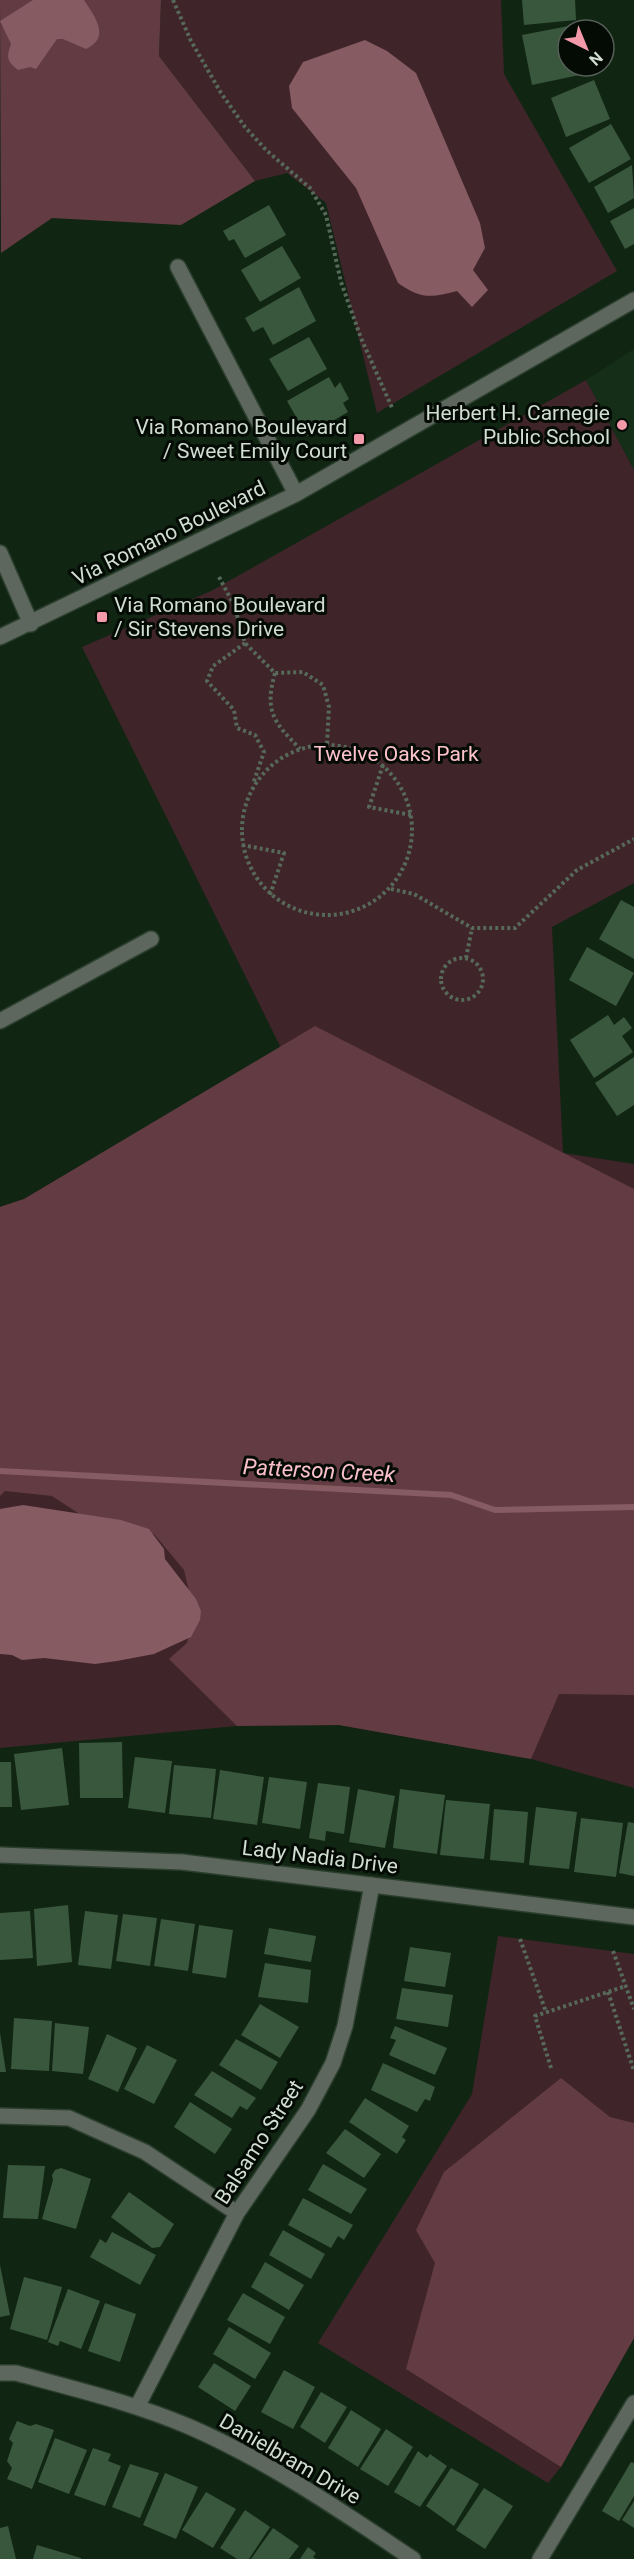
<svg xmlns="http://www.w3.org/2000/svg" width="634" height="2559" viewBox="0 0 634 2559" font-family="Roboto,sans-serif">
<rect width="100%" height="100%" fill="#112513"/>
<path fill="#142e18" d="M634 349V470L586 380Z"/>
<path fill="#3f2429" d="M161 0H501L504 74 617 271 377 413 326 203 287 173 255 181 159 56Z
M586 380 634 470V883L552 927 563 1153 634 1164V1788L531 1759 339 1725 237 1726 0 1748V1207L24 1199 281 1048 82 647 211 591Z
M498 1936 634 1954V2338L561 2467 548 2483 318 2343 472 2094Z"/>
<path fill="#633c43" d="M0 0H161L159 56 255 181 181 225 52 218 1 253Z
M315 1026 634 1189V1695L559 1694 531 1759 339 1725 237 1726 169 1659 187 1643 194 1612 184 1570 154 1534 130 1527 110 1534 52 1496 5 1491 0 1496V1207L24 1199Z
M561 2078 610 2117 634 2123V2338L561 2467 406 2369 435 2263 416 2230 444 2172Z"/>
<path fill="#865b62" d="M33 0H84C95 17 111 37 86 49L63 39H57L36 69 30 67 18 70C7 61 6 58 11 44L0 21Z
M365 40 387 51 416 73 480 223 485 248 473 270 488 290 472 307 457 291C431 298 421 299 398 283L356 188 292 108 289 86 303 62Z
M23 1505 121 1520 149 1529 164 1549 165 1559 196 1599 201 1611 200 1620 191 1637 154 1654 117 1661 95 1664 44 1658 22 1660 12 1655 0 1654V1509Z"/>
<g fill="none" stroke-linecap="round" stroke-linejoin="round">
<path stroke="#865b62" stroke-width="6" d="M0 1471 451 1495 495 1510 634 1507"/>
</g>
<path fill="#39573d" d="M522 0H575L576 20 524 25Z
M579 24 580 30H568V66H588L589 73 532 85 522 35Z
M594 80 610 119 566 137 551 98Z
M611 124 631 159 589 183 569 148Z
M632 165 634 198 608 213 594 187Z
M269 205 286 235 245 258 234 239 229 241 223 231Z
M634 208V244L625 249 610 221Z
M282 246 301 278 260 302 241 270Z
M299 287 316 321 273 345 263 327 253 332 245 318Z
M309 337 327 369 288 391 269 359Z
M329 377 335 388 340 382 349 399 343 403 348 412 307 436 287 401Z
M621 900 634 907V959L599 939Z
M587 947 634 973 616 1006 569 980Z
M608 1015 614 1025 624 1017 632 1028 622 1036 633 1052 594 1078 570 1040Z
M634 1057V1105L617 1116 595 1083Z
M122 1742 123 1798H80L79 1743Z
M62 1748 69 1805 21 1810 14 1754Z
M135 1757 172 1761 165 1813 128 1808Z
M0 1762H11L12 1807H0Z
M174 1765 216 1769 211 1818 169 1814Z
M220 1770 264 1777 257 1825 213 1819Z
M269 1777 307 1782 300 1829 262 1823Z
M318 1783 350 1787 344 1834 326 1831 325 1841 309 1838Z
M358 1789 395 1796 385 1848 349 1842Z
M400 1789 445 1795 437 1854 393 1848Z
M446 1800 490 1804 484 1859 440 1855Z
M536 1807 577 1812 569 1869 529 1865Z
M494 1809 528 1812 524 1863 490 1860Z
M581 1818 623 1823 616 1877 574 1872Z
M628 1822 634 1823V1876L619 1873Z
M68 1905 72 1962 37 1966 34 1909Z
M30 1911 33 1958 0 1960V1913Z
M85 1911 118 1915 111 1969 78 1965Z
M123 1914 157 1918 150 1966 116 1961Z
M161 1919 195 1924 188 1971 154 1966Z
M199 1925 233 1930 226 1978 192 1973Z
M269 1928 316 1936 311 1962 264 1954Z
M410 1947 451 1953 445 1987 404 1981Z
M265 1963 311 1970 308 2003 258 1997Z
M402 1988 453 1995 448 2027 396 2019Z
M260 2004 299 2027 280 2058 241 2035Z
M14 2018 52 2021 49 2071 11 2069Z
M55 2023 89 2027 83 2074 52 2071Z
M395 2026 447 2048 435 2075 389 2055 396 2040 390 2038Z
M0 2033 6 2072H0Z
M107 2034 137 2048 118 2092 88 2079Z
M236 2039 278 2062 261 2090 219 2065Z
M147 2045 177 2060 154 2104 124 2089Z
M383 2063 435 2087 430 2101 425 2099 417 2112 371 2090Z
M212 2071 256 2098 247 2110 240 2106 232 2118 194 2095Z
M365 2098 409 2126 402 2137 406 2140 397 2154 349 2122Z
M190 2102 232 2129 215 2154 174 2127Z
M345 2129 381 2154 364 2178 326 2153Z
M323 2164 367 2189 351 2214 308 2190Z
M8 2165 45 2166 38 2219 3 2218Z
M61 2168 91 2179 76 2229 42 2219 53 2180 52 2175 55 2170Z
M129 2192 174 2224 160 2247 152 2248 111 2217Z
M303 2198 353 2225 344 2240 338 2236 331 2248 288 2225Z
M283 2230 325 2254 311 2279 269 2255Z
M112 2232 156 2255 140 2285 90 2257 100 2239 106 2243Z
M265 2262 304 2285 289 2310 251 2287Z
M0 2265 10 2315 0 2317Z
M24 2277 62 2287 47 2340 10 2329Z
M68 2289 100 2301 81 2349 60 2341 58 2346 48 2342Z
M243 2293 285 2317 270 2344 227 2320Z
M105 2303 136 2314 120 2362 88 2351Z
M229 2327 271 2353 255 2379 213 2354Z
M214 2363 251 2386 235 2411 198 2387Z
M284 2370 315 2387 293 2429 261 2412Z
M321 2392 347 2407 325 2443 300 2427Z
M351 2410 381 2429 358 2467 328 2448Z
M17 2421 30 2426 36 2424 54 2430 32 2489 7 2479 12 2468 7 2461 13 2443 9 2439Z
M386 2429 413 2447 388 2486 360 2469Z
M55 2438 87 2450 69 2494 38 2482Z
M93 2448 111 2454 108 2461 121 2466 105 2506 74 2495Z
M418 2451 427 2458 430 2454 447 2466 420 2507 394 2492Z
M631 2462 634 2463V2496L619 2521 602 2511Z
M130 2464 159 2473 140 2518 112 2507Z
M451 2468 479 2484 454 2526 426 2506Z
M165 2473 198 2487 176 2539 143 2525Z
M484 2488 513 2506 485 2549 456 2530Z
M206 2492 236 2509 213 2548 182 2530Z
M634 2501V2528L622 2520Z
M245 2510 270 2527 249 2559H237L220 2548Z
M8 2526 16 2559H0V2528Z
M273 2528 299 2546 289 2559H251Z
M37 2545 81 2558V2559H33Z
M308 2547 316 2553 313 2557 316 2559H300Z"/>
<g fill="none" stroke-linecap="round" stroke-linejoin="round">
<defs>
<path id="minor" d="M178 267 296 494
M0 553 31 624
M0 637 296 494 634 300
M0 1021 151 939
M0 1855 182 1862 634 1917
M0 2116 69 2118 145 2152 237 2213
M0 2373H16C75 2389 134 2403 190 2427 270 2462 341 2511 413 2559
M137 2407 237 2213 308 2110 333 2063 345 2026 372 1885
M540 2559 634 2403"/>
</defs>
<use href="#minor" stroke="#2c3f2e" stroke-width="18"/>
<path stroke="#576959" stroke-width="4" stroke-dasharray="3 3" stroke-linecap="butt" d="M173 0 191 41 221 93 245 127 266 150 310 188 326 215 341 282 361 338 393 410
M219 577 234 605 245 643 275 673 303 672 323 685 329 707 327 744
M245 643 213 666 207 681 234 710 237 728 255 735 264 752 253 784
M275 673C264 712 274 722 300 749
M242 830a85 85 0 1 1 170 0a85 85 0 1 1-170 0Z
M383 765 369 807 411 815
M242 845 284 853 270 895
M391 889 414 894 472 928H515L577 870 634 839
M441 979a21 21 0 1 1 42 0a21 21 0 1 1-42 0Z
M466 958 472 928
M520 1939 546 2012
M613 1951 634 2009
M608 1992 634 2071
M551 2068 535 2016 626 1986"/>
<use href="#minor" stroke="#5d675e" stroke-width="15"/>
</g>
<g fill="#f39aaa" stroke="#040b05" stroke-width="2">
<circle cx="622" cy="425" r="6"/>
<rect x="353" y="433" width="12" height="12" rx="3"/>
<rect x="96" y="611" width="12" height="12" rx="3"/>
</g>
<g text-anchor="middle" stroke-width="6" stroke-linejoin="round" paint-order="stroke">
<g font-size="21" fill="#d0ddd1" stroke="#040b05" text-anchor="end">
<text x="610" y="420">Herbert H. Carnegie<tspan x="610" dy="24">Public School</tspan></text>
<text x="347" y="434">Via Romano Boulevard<tspan x="347" dy="24">/ Sweet Emily Court</tspan></text>
<text x="114" y="612" text-anchor="start">Via Romano Boulevard<tspan x="114" dy="24">/ Sir Stevens Drive</tspan></text>
</g>
<g font-size="21" fill="#d0ddd1" stroke="#040b05">
<text transform="translate(169 533) rotate(-26)" y="7">Via Romano Boulevard</text>
<text transform="translate(320 1857) rotate(7)" y="7">Lady Nadia Drive</text>
<text transform="translate(259 2142) rotate(-57)" y="7">Balsamo Street</text>
<text transform="translate(290 2459) rotate(30)" y="7">Danielbram Drive</text>
</g>
<g font-size="21" fill="#fec2cb" stroke="#040b05">
<text x="396" y="761">Twelve Oaks Park</text>
</g>
<g font-size="22" font-style="italic" fill="#fcc1ca" stroke="#040b05">
<text transform="translate(319 1470) rotate(3)" y="8">Patterson Creek</text>
</g>
</g>
<g transform="translate(586 48) rotate(137)"><circle r="28" fill="#040b05" stroke="#565f57" stroke-width="1.5"/>
<path d="M0-4.5L10 22L0 15L-10 22Z" fill="#f39aaa"/>
<text y="-9" font-size="16" font-weight="bold" text-anchor="middle" fill="#d0ddd1">N</text>
</g>
</svg>
